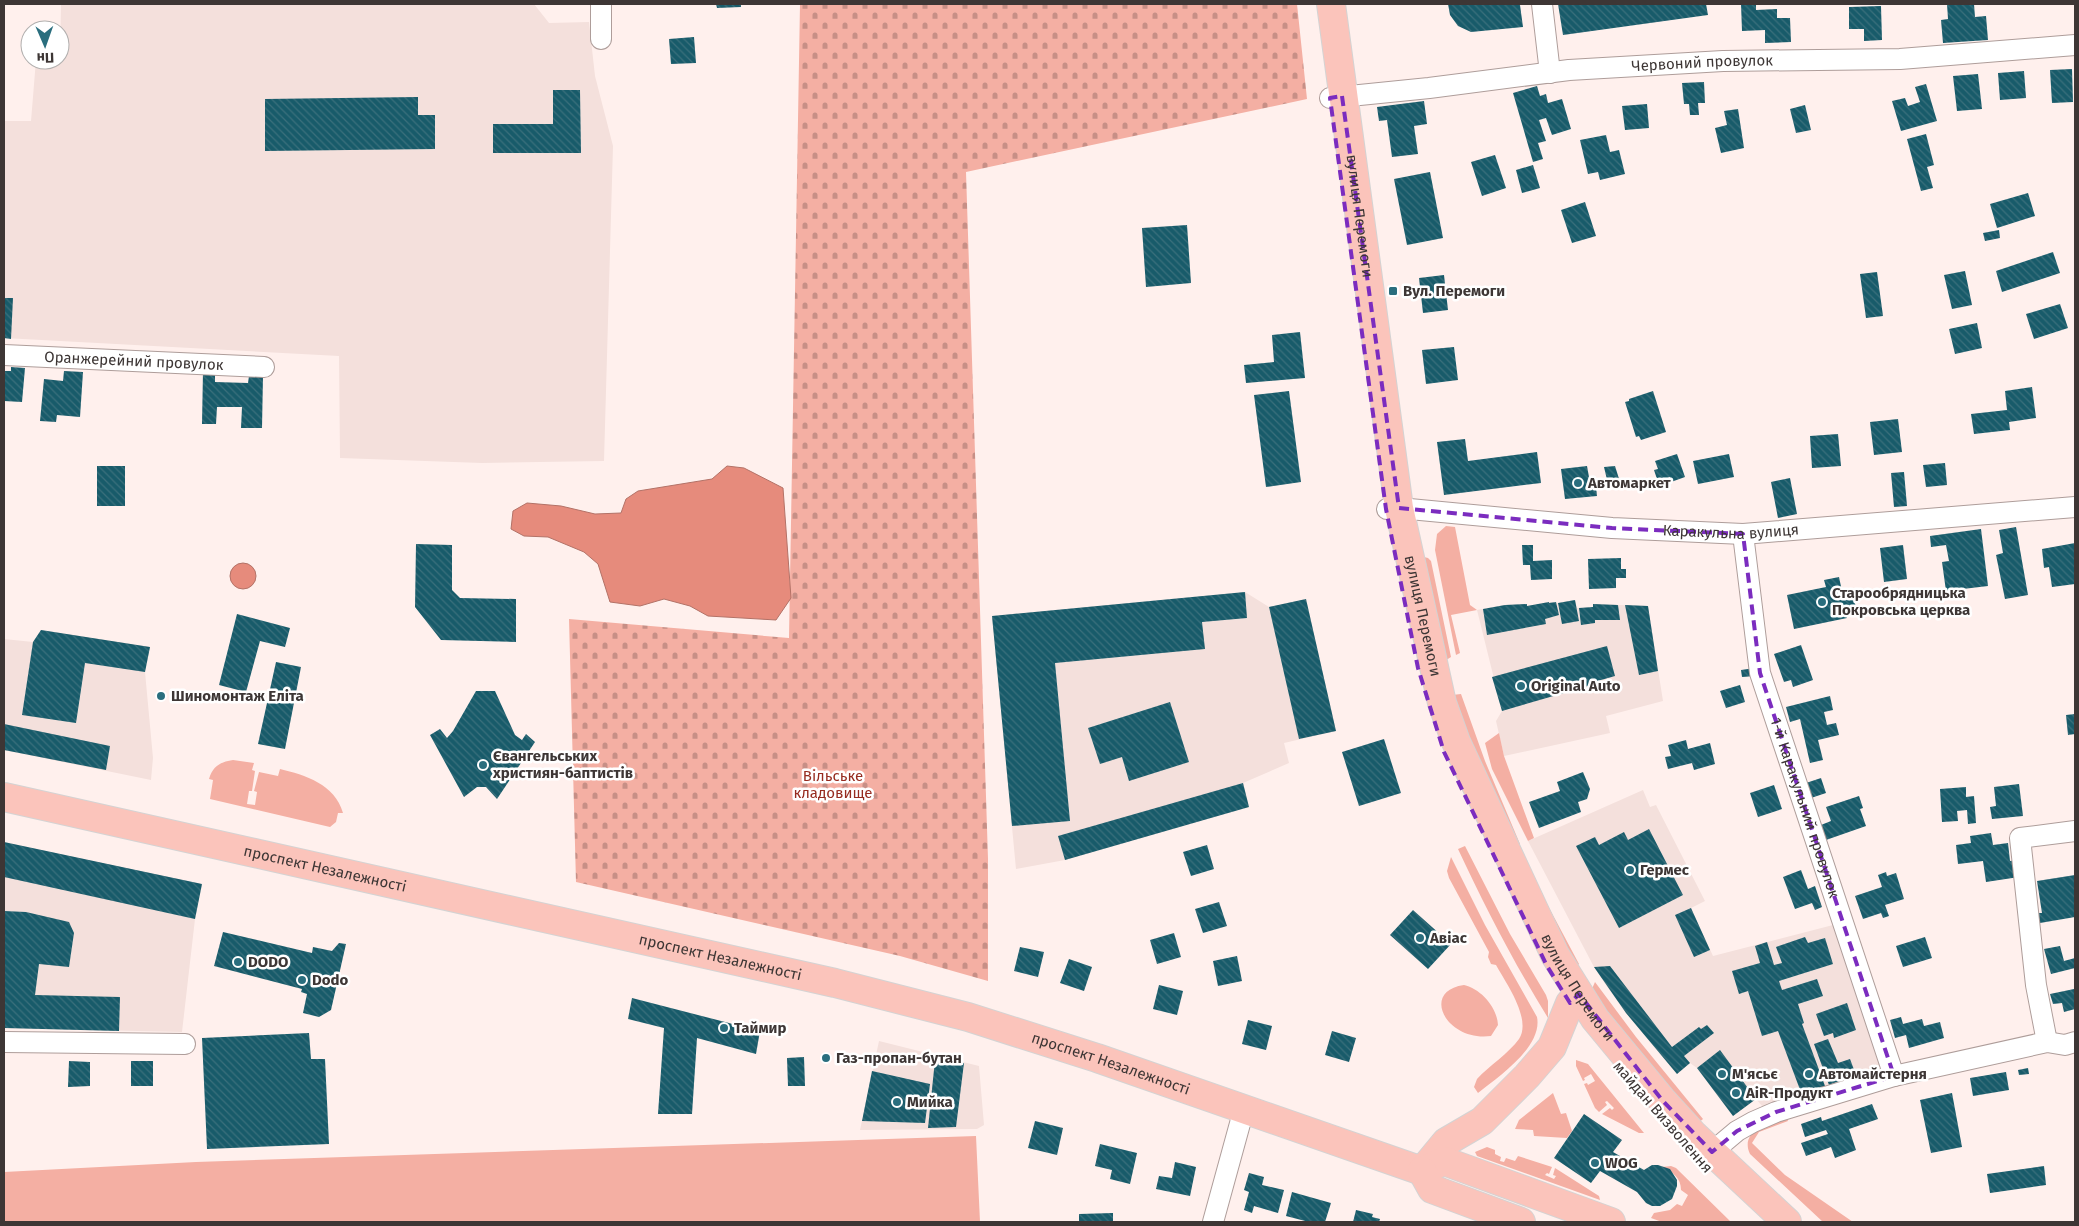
<svg xmlns="http://www.w3.org/2000/svg" width="2079" height="1226" viewBox="0 0 2079 1226" font-family="'Fira Sans',sans-serif">
<defs>
<pattern id="cemetery-stones" width="16" height="16" patternUnits="userSpaceOnUse" patternTransform="scale(1.25)"><rect width="16" height="16" fill="#f4afa3"/><path d="M2 7V4a2 2 0 0 1 4 0v3zM10 15v-3a2 2 0 0 1 4 0v3z" fill="#c78f86"/></pattern>
<pattern id="building-back-hatch" width="6" height="6" patternUnits="userSpaceOnUse" patternTransform="scale(1.25)"><rect width="6" height="6" fill="#185b6a"/><path d="M-1 5l2 2M0 0l6 6M5-1l2 2" fill="none" stroke="#3b707c"/></pattern>
</defs>
<rect width="100%" height="100%" fill="#fff0ed"/>
<path fill="#f4e0dc" d="M61 4H534L549 23 589 22 595 76 613 146 604 461 482 463 340 458 339 356 4 338V121H31L36 60H60Z
M1245 592 1269 607 1306 599 1336 731 1284 743 1289 763 1243 783 1249 807 1065 860 1016 869 992 616Z
M1575 600 1577 608 1593 607V604L1648 606 1663 701 1606 716 1610 733 1504 756 1496 721 1502 711 1477 610 1505 605 1527 604V606L1549 602 1558 603Z
M41 630 150 647 145 672 153 758 151 780 4 750V639L33 642Z
M1643 790 1650 807 1656 805 1705 901 1691 908 1713 956 1833 925 1881 1066 1763 1107 1756 1099 1733 1116 1697 1068 1690 1063 1677 1074 1626 1013 1608 988 1594 967 1528 841Z
M4 842 202 884 195 919 182 1032 4 1028Z
M879 1041 979 1066 984 1125 977 1129 860 1130Z"/>
<path fill="#f4afa3" d="M1446 526 1455 527 1470 605 1477 610 1451 615 1460 653 1456 655 1435 550 1437 534Z
M1420 556 1428 558 1431 561 1451 657 1443 662Z
M1461 694 1485 761 1520 844 1512 847 1452 695Z
M1499 733 1504 756 1534 838 1528 841 1492 769 1485 743Z
M233 760 254 763 252 770 255 771 252 791H249L247 804 255 805 257 792 254 791 259 772 278 776 280 769C305 775 335 784 343 813H338L336 822 330 827 210 799 213 780 209 779C213 766 220 762 233 760Z
M1465 846 1510 934 1546 995 1548 1001V1018C1514 963 1485 907 1458 849Z
M1451 857 1485 925 1537 1017C1543 1047 1498 1077 1478 1093L1474 1087 1477 1079C1489 1066 1509 1053 1519 1039 1532 1019 1506 983 1496 965L1491 964 1488 957 1489 952 1449 878 1447 871Z
M1530 872 1579 964 1576 967Z
M1595 982 1636 1037 1703 1119 1697 1124 1591 991Z
M1464 985C1481 989 1497 1007 1498 1025L1491 1036C1446 1042 1420 991 1464 985Z
M1576 1060 1588 1064 1644 1133H1639L1602 1114 1610 1108 1612 1110 1614 1108 1607 1101 1605 1102 1607 1105 1599 1112 1595 1108 1584 1084 1587 1083 1588 1085 1595 1081 1591 1074 1584 1078 1585 1080 1583 1081 1576 1066Z
M1553 1093 1561 1114 1566 1113 1572 1131 1567 1138 1534 1136 1533 1130 1515 1129 1519 1120Z
M1787 1118 1788 1121 1759 1132 1752 1143 1785 1175 1853 1222H1823L1750 1154C1739 1130 1770 1124 1787 1118Z
M976 1136 980 1222H4V1172L196 1162Z
M1487 1147 1495 1150V1154L1501 1157 1500 1161 1504 1162 1506 1158 1515 1161 1518 1156 1552 1167 1549 1174 1547 1173 1545 1175 1554 1179 1556 1176 1553 1175 1555 1168 1599 1196 1600 1200 1477 1156 1475 1152Z
M1671 1166 1676 1168 1731 1222H1662L1651 1218 1654 1213 1670 1210 1677 1204 1682 1206 1688 1195 1681 1190C1681 1178 1673 1172 1662 1167Z"/>
<path fill="url(#cemetery-stones)" d="M800 4H1297L1307 99 966 172 988 859V981L900 956 576 882 569 619 789 638Z"/>
<path fill="#e68b7c" stroke="#b37267" d="M727 466 744 468 783 488 791 598 776 620 708 616 690 606 664 599 640 606 610 602 598 564 584 552 548 537 524 536 511 529 513 511 527 503 561 506 595 514 621 513 626 499 638 491 712 479Z
M230 576a13 13 0 1 1 26 0a13 13 0 1 1-26 0Z"/>
<path fill="url(#building-back-hatch)" d="M716 4H741V7L717 8Z
M1448 4 1520 5 1523 27 1471 32 1458 26 1450 15Z
M1558 4H1706L1708 15 1563 35Z
M1741 4H1756V10L1777 9V18H1790L1791 42 1765 43V30L1742 31Z
M1947 4H1974L1975 17 1986 16 1988 40 1943 43 1941 20 1948 19Z
M1881 6 1882 40 1864 41V29H1849V7Z
M694 37 696 63 671 64 669 39Z
M2072 69 2073 102 2052 103 2050 70Z
M2024 71 2026 98 2000 100 1998 73Z
M1978 74 1982 109 1957 111 1953 76Z
M1704 82 1705 103H1698L1699 115H1690L1689 104H1684L1682 83Z
M1926 84 1937 121 1901 131 1892 101 1905 98 1908 106 1920 102 1915 87Z
M1537 86 1540 96 1546 94 1548 103 1562 99 1571 129 1552 135 1546 118 1539 120 1546 141 1538 143 1543 159 1533 162 1513 93Z
M553 90H580L581 153H493V124H553Z
M418 97V115H435V149L265 151V99Z
M1424 101 1427 124 1414 126 1418 154 1392 157 1387 120 1379 121 1377 107Z
M1647 104 1649 128 1625 130 1622 106Z
M1805 105 1811 130 1796 133 1790 109Z
M1738 109 1744 148 1721 153 1715 128 1727 125 1724 111Z
M1926 134 1934 165 1927 167 1933 188 1921 191 1907 139Z
M1606 135 1610 152 1619 150 1625 174 1600 180 1598 172 1588 174 1580 140Z
M1495 155 1506 188 1482 196 1471 162Z
M1533 165 1540 188 1522 193 1516 170Z
M1430 172 1443 238 1407 245 1394 179Z
M2028 193 2035 216 1997 228 1990 204Z
M1585 202 1596 236 1572 243 1561 210Z
M1187 225 1191 283 1146 287 1142 228Z
M1999 230 2000 238 1985 241 1983 233Z
M2053 252 2060 273 2002 292 1996 271Z
M1965 271 1972 305 1952 309 1944 275Z
M1877 272 1883 316 1866 318 1860 274Z
M1444 275 1448 310 1423 313 1419 278Z
M4 298H13L11 339 4 338Z
M2060 304 2068 328 2034 339 2026 314Z
M1977 323 1982 348 1955 354 1949 329Z
M1300 332 1305 378 1246 383 1244 365 1274 362 1272 335Z
M1454 347 1458 380 1426 384 1422 350Z
M11 367 25 368 22 402 4 401V371H11Z
M64 371 83 372 80 417 57 415 56 422 40 421 44 379 63 381Z
M203 371H215V382L248 383 249 376H263L262 428H241L242 407H217L216 424H202Z
M2032 387 2036 418 2009 422 2010 430 1974 434 1971 414 2007 410 2005 391Z
M1289 391 1301 482 1266 487 1254 395Z
M1653 391 1666 432 1641 440 1639 436 1636 437 1625 402 1629 401V399Z
M1898 419 1902 452 1874 455 1870 422Z
M1838 434 1841 466 1812 468 1810 436Z
M1465 439 1468 461 1537 452 1541 483 1444 495 1437 442Z
M1677 454 1685 477 1671 482 1670 477 1658 482 1654 470 1658 469 1655 461Z
M1729 454 1734 477 1698 484 1693 461Z
M1945 463 1947 485 1926 487 1923 465Z
M97 466H125V506H97Z
M1587 466 1589 477H1595L1597 496 1565 499 1561 469Z
M1615 466 1620 482 1608 484 1604 467Z
M1904 472 1907 506 1894 507 1891 473Z
M1790 478 1797 514 1778 518 1771 482Z
M2016 527 2028 595 2005 599 1996 555 2003 553 1999 530Z
M1981 529 1988 586 1946 591 1942 562 1949 561 1946 545 1931 547 1930 536Z
M2075 543V584L2052 587 2049 567 2044 568 2042 549Z
M416 544 452 545V590L460 598 516 599V642L441 640 415 607Z
M1522 545H1533V561L1552 560V579L1531 580 1530 565H1523Z
M1903 545 1907 579 1884 582 1880 548Z
M1621 558V569H1626V578H1616V588L1589 589 1588 559Z
M1839 577 1843 596 1853 594 1856 608 1846 610 1847 618 1794 629 1787 595 1826 587 1824 580Z
M1245 592 1247 618 1202 622 1205 649 1055 663 1070 821 1012 826 992 616Z
M1306 599 1336 731 1299 739 1269 607Z
M1575 600 1579 621 1562 624 1558 603Z
M1549 602V603L1556 602 1559 615 1545 619 1546 624 1487 635 1483 609 1505 605 1527 604V606Z
M1593 604 1618 605 1620 620H1595V623L1581 625 1579 608 1593 607Z
M1625 605 1648 606 1658 671 1639 675Z
M237 614 290 628 285 647 260 641 246 692 219 685Z
M41 630 150 647 145 672 85 663 76 723 22 715 33 642Z
M1801 645 1813 680 1793 687 1791 680 1784 682 1774 654Z
M1607 646 1615 676 1594 682 1595 684 1502 711 1492 677Z
M276 662 301 667 285 749 258 744Z
M1755 668 1756 676 1742 677 1741 670Z
M1740 685 1745 702 1726 708 1720 691Z
M476 691H495L515 735 522 740 526 734 535 742 497 799 486 787H477L464 797 430 735 440 729 447 738 453 731Z
M1830 696 1833 710 1824 712 1827 725 1836 723 1839 735 1818 740 1823 760 1810 763 1800 719 1790 722 1786 707Z
M1170 702 1189 762 1129 781 1122 757 1100 764 1088 728Z
M2075 714V734L2068 735 2066 715Z
M4 724 110 746 106 770 4 750Z
M1384 739 1401 793 1359 806 1342 752Z
M1686 740 1688 749 1710 743 1715 764 1694 770 1692 763 1668 769 1665 757 1671 756 1668 745Z
M1583 772 1590 789 1587 799 1578 802 1581 812 1539 828 1529 802 1560 791 1557 782Z
M1821 778 1826 793 1811 798 1806 783Z
M1243 783 1249 807 1065 860 1058 836Z
M2019 784 2023 816 1992 819 1990 807 1996 806 1994 787Z
M1774 785 1782 809 1758 817 1750 793Z
M1966 787V797L1974 796 1976 823 1968 824 1967 810 1957 811 1958 821 1942 822 1940 789Z
M1859 796 1863 808 1860 809 1866 826 1826 840 1821 825 1831 821 1826 807Z
M1649 829 1683 895 1619 928 1576 846 1595 837 1599 845 1624 832 1628 840Z
M1991 833 1993 845 2008 843 2010 861 2017 860 2019 877 1986 882 1983 861 1958 864 1956 845 1971 843 1970 836Z
M4 842 202 884 195 919 4 877Z
M1207 845 1214 869 1191 876 1183 852Z
M1801 870 1808 889 1815 886 1822 907 1815 910 1812 903 1795 909 1783 877Z
M1886 872 1887 876 1896 873 1904 899 1885 905 1889 916 1883 918 1881 913 1863 919 1855 896 1882 887 1878 875Z
M2075 875V917L2040 923 2038 913H2042L2037 881Z
M1219 902 1227 926 1203 933 1195 909Z
M1691 908 1710 950 1694 957 1675 915Z
M1413 910 1451 944 1428 969 1390 935Z
M4 911 26 912 69 922 74 933 69 967 39 964 35 995 120 997 119 1031 4 1028Z
M223 932 312 953 313 947 332 951 339 943 346 944 331 1010 319 1017 303 1013 307 994 301 992 302 989 214 966Z
M1174 933 1181 957 1157 964 1150 940Z
M1805 937 1808 943 1825 938 1833 964 1779 981 1782 990 1817 979 1823 996 1798 1004 1804 1023 1802 1024 1825 1086 1802 1095 1778 1031 1762 1036 1748 991 1739 994 1732 971 1760 963 1755 946 1767 942 1774 965 1782 963 1776 947Z
M1925 937 1932 958 1903 967 1896 946Z
M2060 946 2064 961 2075 958V968L2051 974 2044 949Z
M1020 947 1044 952 1038 977 1014 971Z
M1237 956 1242 981 1218 986 1213 961Z
M1069 959 1092 967 1084 991 1060 983Z
M1610 966 1672 1047 1699 1027 1701 1029 1707 1025 1714 1033 1684 1056 1690 1063 1677 1074 1626 1013 1594 967Z
M1159 985 1183 991 1177 1015 1153 1009Z
M2074 989 2075 1009 2064 1012 2062 1003 2053 1004 2050 994Z
M632 998 760 1031 756 1054 697 1038 692 1114H658L664 1028 628 1019Z
M1847 1003 1856 1030 1834 1038 1833 1033 1824 1036 1816 1014Z
M1901 1017 1903 1024 1922 1019 1924 1026 1940 1022 1944 1038 1909 1048 1906 1035 1895 1038 1890 1020Z
M1248 1020 1272 1026 1266 1050 1242 1044Z
M1332 1031 1356 1038 1349 1062 1325 1055Z
M309 1033 311 1059H325L329 1144 207 1149 202 1038Z
M1828 1039 1838 1063 1850 1059 1856 1075 1829 1085 1814 1044Z
M1720 1050 1756 1099 1733 1116 1697 1068Z
M804 1057 805 1086H788L787 1058Z
M935 1060 964 1063 956 1127 928 1128Z
M69 1061 90 1062V1086L68 1087Z
M131 1061H153V1086H131Z
M2028 1068 2029 1074 2019 1075 2018 1070Z
M872 1071 930 1084 925 1123 862 1121Z
M2006 1072 2009 1090 1973 1096 1970 1078Z
M1952 1093 1962 1147 1931 1153 1920 1100Z
M1872 1104 1878 1119 1849 1129 1856 1150 1835 1158 1831 1147 1806 1156 1801 1143 1828 1134 1826 1130 1805 1137 1801 1124 1821 1117 1822 1121Z
M1584 1114 1622 1140 1613 1152 1644 1170 1652 1165H1658L1670 1169 1677 1180V1186L1672 1199 1660 1206H1652L1646 1203 1637 1192 1600 1171 1591 1183 1554 1158Z
M1035 1121 1063 1128 1057 1155 1028 1148Z
M1100 1144 1137 1153 1130 1184 1110 1179 1112 1170 1095 1166Z
M1175 1162 1196 1167 1190 1196 1156 1189 1159 1176 1172 1178Z
M2044 1166 2046 1185 1990 1193 1987 1174Z
M1249 1173 1264 1177 1262 1185 1284 1190 1278 1213 1254 1206 1252 1213 1244 1210 1249 1192 1244 1190Z
M1292 1192 1331 1203 1325 1222H1309L1286 1216Z
M1356 1210 1373 1214 1372 1217 1380 1219 1379 1222H1353Z
M1113 1213V1222H1079V1214Z"/>
<g fill="none" stroke-linecap="round" stroke-linejoin="round">
<defs>
<g id="minor">
<path d="M601 4V39"/>
<path d="M1542 4 1550 73"/>
<path id="s1" d="M1330 98 1429 88 1569 70 1723 61 1900 59 2075 45"/>
<path id="s2" d="M4 355 264 367"/>
<path id="s3" d="M1387 509 1399 508 1612 528 1743 534 2075 507"/>
<path id="s4" d="M1743 534 1760 673 1894 1076"/>
<path d="M4 1042 185 1044"/>
<path d="M2047 1042 2036 985 2020 838 2075 831"/>
<path d="M1712 1152 1737 1131 1753 1122 1776 1112 1894 1076 2047 1042 2065 1045 2075 1042"/>
<path d="M1213 1222 1244 1109"/>
</g>
<g id="primary">
<path id="s5" d="M1331 4 1399 508 1442 703 1456 742 1555 955 1595 1019 1662 1100 1694 1135 1787 1222"/>
<path id="s6" d="M4 797 835 983 968 1017 1097 1058 1422 1171"/>
<path d="M1422 1171 1446 1142 1482 1121 1527 1076 1552 1047 1570 1003 1579 994"/>
<path d="M1422 1171 1444 1161 1611 1222"/>
<path d="M1422 1171 1432 1189 1521 1222"/>
</g>
</defs>
<use href="#minor" stroke="#ae9d9a" stroke-width="22"/>
<use href="#primary" stroke="#d4d3d3" stroke-width="30"/>
<use href="#minor" stroke="#fff" stroke-width="20"/>
<use href="#primary" stroke="#fbc4bb" stroke-width="28"/>
</g>
<path fill="none" stroke="#7b2cbf" stroke-width="4" stroke-dasharray="10 6" stroke-linejoin="round" d="M1342 96 1399 508 1612 528 1743 534 1760 673 1894 1076 1776 1112 1737 1131 1712 1152 1662 1100 1579 994 1570 1003 1547 966 1444 752 1418 668 1386 509 1330 98Z"/>
<g fill="#2a6e7e" stroke="#fff" stroke-width="2">
<rect x="1388" y="286" width="10" height="10" rx="2.5"/>
<circle cx="1578" cy="483" r="5"/>
<circle cx="1822" cy="602" r="5"/>
<circle cx="1521" cy="686" r="5"/>
<circle cx="161" cy="696" r="5"/>
<circle cx="483" cy="765" r="5"/>
<circle cx="1630" cy="870" r="5"/>
<circle cx="1420" cy="938" r="5"/>
<circle cx="238" cy="962" r="5"/>
<circle cx="302" cy="980" r="5"/>
<circle cx="724" cy="1028" r="5"/>
<circle cx="826" cy="1058" r="5"/>
<circle cx="1722" cy="1074" r="5"/>
<circle cx="1809" cy="1074" r="5"/>
<circle cx="1736" cy="1093" r="5"/>
<circle cx="897" cy="1102" r="5"/>
<circle cx="1595" cy="1163" r="5"/>
</g>
<g text-anchor="middle" stroke-width="5" stroke-linejoin="round" paint-order="stroke">
<g font-size="15" fill="#3d3635" stroke="#fff">
<text dy="5" stroke="none"><textPath href="#s1" startOffset="374">Червоний провулок</textPath></text>
<text dy="5" stroke="none"><textPath href="#s5" startOffset="214">вулиця Перемоги</textPath></text>
<text dy="5" stroke="none"><textPath href="#s2" startOffset="130">Оранжерейний провулок</textPath></text>
<text dy="5" stroke="none"><textPath href="#s3" startOffset="345">Каракульна вулиця</textPath></text>
<text dy="5" stroke="none"><textPath href="#s5" startOffset="619">вулиця Перемоги</textPath></text>
<text dy="5" stroke="none"><textPath href="#s4" startOffset="282">1-й Каракульний провулок</textPath></text>
<text dy="5" stroke="none"><textPath href="#s6" startOffset="329">проспект Незалежності</textPath></text>
<text dy="5" stroke="none"><textPath href="#s6" startOffset="734">проспект Незалежності</textPath></text>
<text dy="5" stroke="none"><textPath href="#s5" startOffset="1024">вулиця Перемоги</textPath></text>
<text dy="5" stroke="none"><textPath href="#s6" startOffset="1139">проспект Незалежності</textPath></text>
<text transform="translate(1663 1117) rotate(49)" y="5">майдан Визволення</text>
</g>
<g font-size="15" font-weight="bold" fill="#3d3635" stroke="#fff" text-anchor="start">
<text x="1403" y="296">Вул. Перемоги</text>
<text x="1588" y="488">Автомаркет</text>
<text x="1832" y="598">Старообрядницька<tspan x="1832" dy="17">Покровська церква</tspan></text>
<text x="1531" y="691">Original Auto</text>
<text x="171" y="701">Шиномонтаж Еліта</text>
<text x="493" y="761">Євангельських<tspan x="493" dy="17">християн-баптистів</tspan></text>
<text x="1640" y="875">Гермес</text>
<text x="1430" y="943">Авіас</text>
<text x="248" y="967">DODO</text>
<text x="312" y="985">Dodo</text>
<text x="734" y="1033">Таймир</text>
<text x="836" y="1063">Газ-пропан-бутан</text>
<text x="1732" y="1079">М'ясьє</text>
<text x="1819" y="1079">Автомайстерня</text>
<text x="1746" y="1098">AiR-Продукт</text>
<text x="907" y="1107">Мийка</text>
<text x="1605" y="1168">WOG</text>
</g>
<g font-size="15" fill="#962b1f" stroke="#fff">
<text x="833" y="781">Вільське<tspan x="833" dy="17">кладовище</tspan></text>
</g>
</g>
<rect width="2079" height="1226" fill="none" stroke="#3d3635" stroke-width="10"/>
<g transform="translate(45 45) rotate(178)"><circle r="24" fill="#ffffff" stroke="#b1afae"/>
<path d="M0-4L9 19L0 12L-9 19Z" fill="#2a6e7e"/>
<text y="-8" font-size="14" font-weight="bold" text-anchor="middle" fill="#3d3635">Пн</text>
</g>
</svg>
